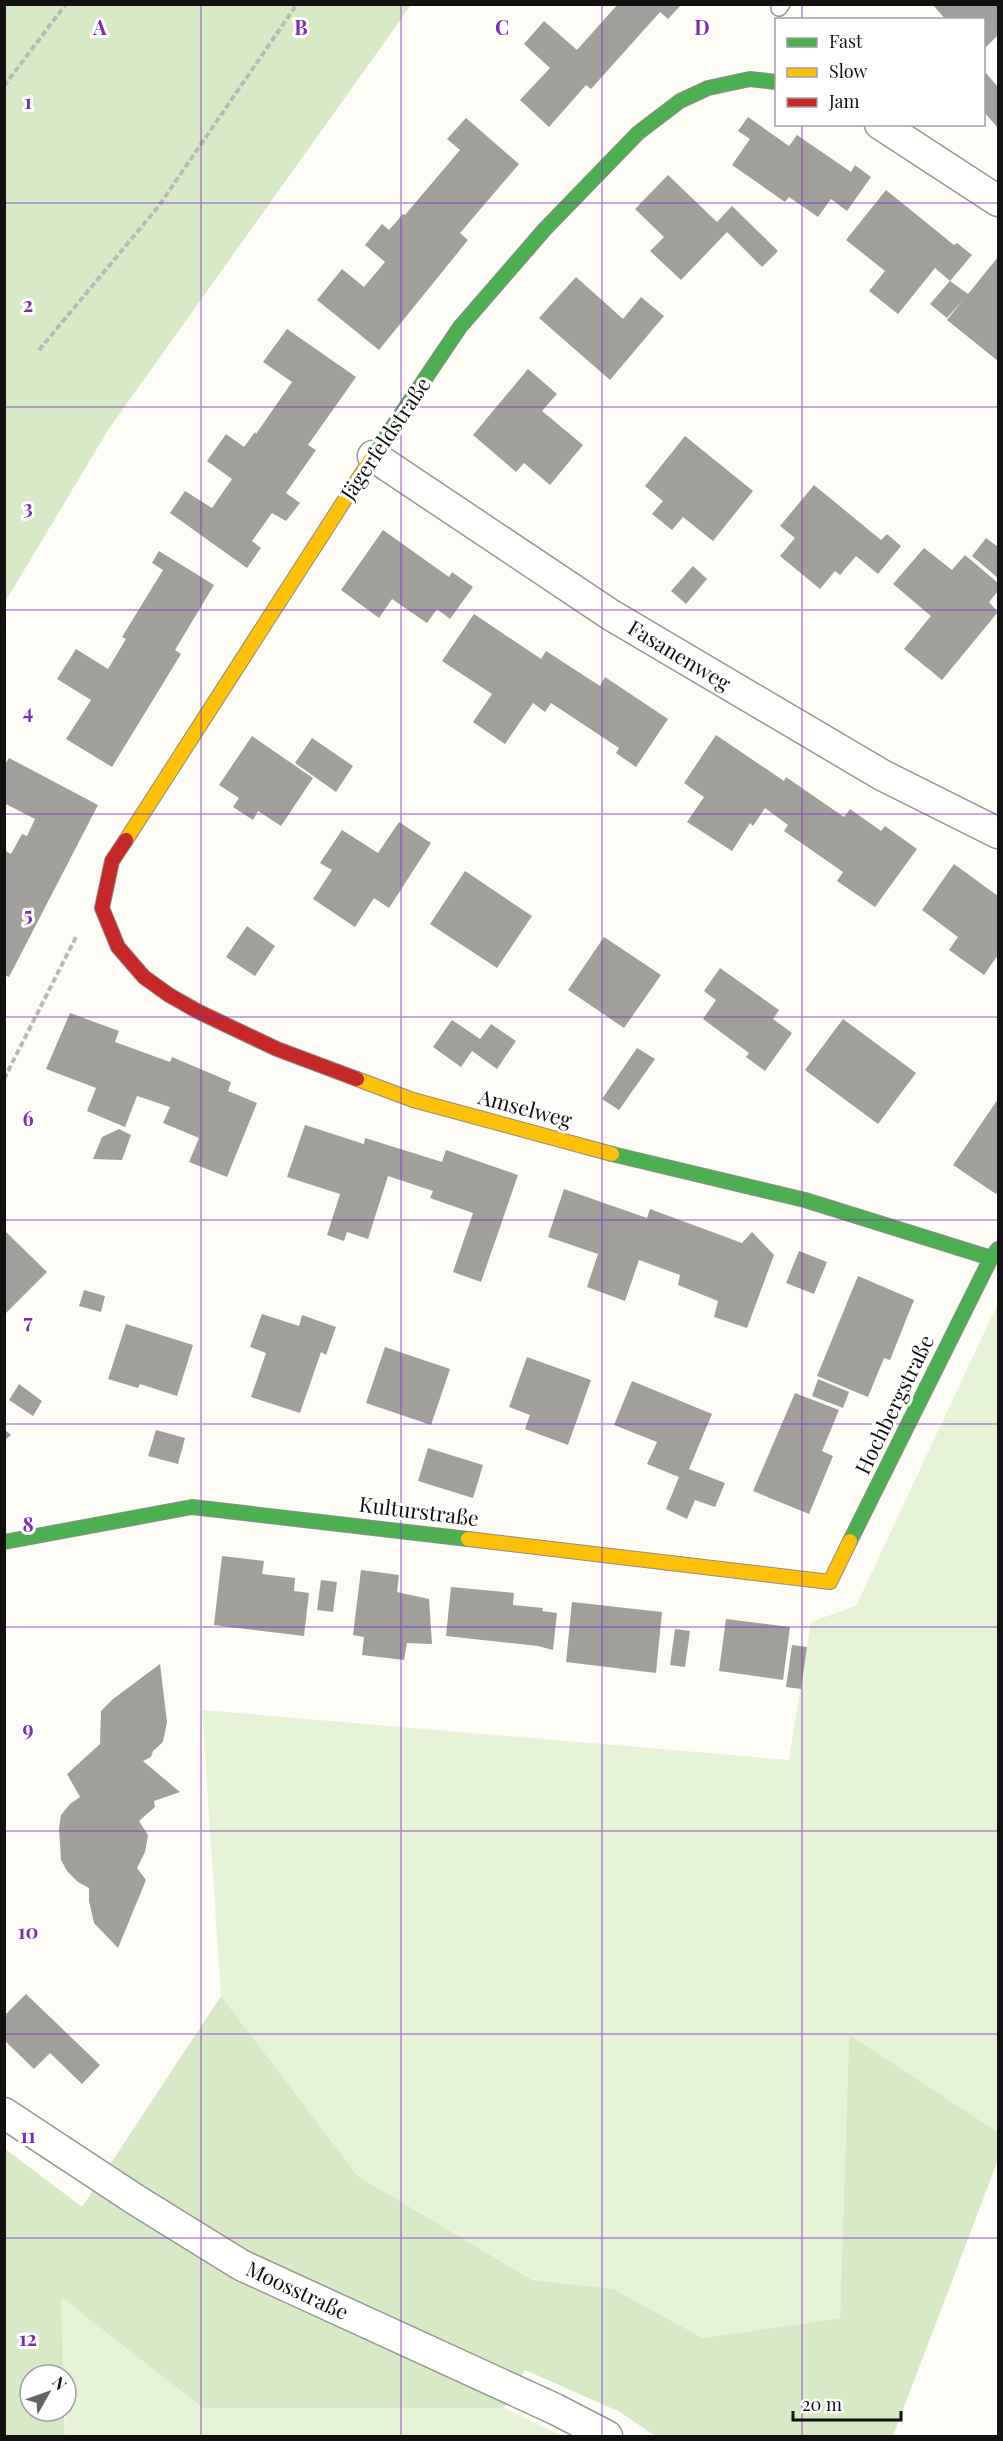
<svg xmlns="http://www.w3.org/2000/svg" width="1003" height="2441" viewBox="0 0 1003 2441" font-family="'Playfair Display',serif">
<rect width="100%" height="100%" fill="#fdfcf7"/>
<path fill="#e7f3d7" d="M998 1303V2132L849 2036 840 2318 703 2338 613 2289 534 2280 358 2176 221 1996 202 1710 789 1760 811 1622 856 1606Z
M60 2296 203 2408H504L562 2436H65L66 2375H63Z"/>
<path fill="#d8eac5" d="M5 4 411 5 108 430 5 602Z
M221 1996 358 2176 533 2280 613 2289 703 2338 840 2318 849 2035 998 2132V2160L893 2436H655L620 2412 525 2370 504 2408H203L61 2297 63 2375H30V2411H64L65 2436H5L4 2148 82 2207Z"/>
<path fill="#a19f9c" d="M618 4H682L668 19 660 12 591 89 586 85 549 127 520 100 550 68 524 44 544 21 577 50Z
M932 4H998V35L984 49V20H946Z
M985 72 998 87V128L984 112Z
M748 117 789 146 797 135 851 172 855 165 871 177 847 211 831 199 818 217 789 197 785 202 732 165 750 139 738 131Z
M466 118 519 164 460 233 468 240 379 350 317 300 342 269 364 287 385 262 365 245 382 224 389 230 403 214 405 215 460 150 447 139Z
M668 175 717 222 732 206 778 251 762 267 727 232 681 280 650 251 664 237 635 209Z
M886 190 954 245 957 243 972 255 950 281 935 268 898 314 869 291 885 271 846 240Z
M998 257V361L947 320 963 300 947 318 930 304 950 281 968 294Z
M576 277 623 319 641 297 664 316 610 380 539 318Z
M287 329 356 377 308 445 316 450 286 493 300 503 286 521 272 513 252 541 261 548 247 568 170 513 185 491 212 508 232 479 207 461 226 434 244 447 255 432 256 434 292 382 263 362Z
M528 369 557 394 542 411 583 445 550 485 524 463 516 472 473 435Z
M685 436 753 491 713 541 683 517 672 530 652 514 663 501 645 486Z
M814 485 881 540 887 534 901 546 878 574 856 556 840 575 835 571 820 589 780 556 795 538 780 526Z
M383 530 449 577 452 572 473 587 450 619 437 609 427 623 392 599 379 618 341 590Z
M986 538 998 547V578L972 556Z
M924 548 952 570 965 555 998 583V591L989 602 998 612 942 680 904 649 931 616 893 584Z
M159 551 214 585 175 650 181 654 112 767 66 739 91 700 57 679 76 649 108 669 126 639 122 637 163 570 152 563Z
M693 566 707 579 686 604 671 591Z
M474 614 541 659 546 651 600 686 605 677 668 719 636 767 616 753 619 748 551 703 545 712 533 703 505 744 473 722 492 694 442 661Z
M716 735 784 781 786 777 844 817 850 809 881 831 885 826 917 849 875 907 837 881 843 872 784 831 788 825 765 808 753 826 750 823 732 851 687 822 704 797 684 783Z
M252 736 313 778 281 826 258 811 253 820 233 807 239 798 219 785Z
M312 738 353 766 336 792 295 763Z
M9 758 98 805 9 977 4 975V850L11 854 22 834 27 836 35 819 4 803V766Z
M399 822 431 843 389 908 374 898 355 927 313 899 332 870 320 863 342 830 378 853Z
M954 864 998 896V955L984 975 949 950 958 937 922 910Z
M465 871 532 916 497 968 430 924Z
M247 926 275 946 255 976 226 957Z
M604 937 661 975 624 1028 568 990Z
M720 968 779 1010 773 1019 792 1033 765 1071 746 1057 749 1053 703 1019 716 1000 704 991Z
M70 1013 119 1031 115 1042 170 1062 172 1057 231 1082 228 1091 257 1103 227 1177 189 1162 199 1138 163 1123 170 1107 137 1096 125 1127 87 1111 96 1088 46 1069Z
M843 1019 916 1073 878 1124 805 1070Z
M452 1020 480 1039 491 1024 516 1041 497 1069 472 1051 461 1067 433 1047Z
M637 1048 655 1059 619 1110 602 1099Z
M998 1099V1191L996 1194 953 1165Z
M305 1125 364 1144 365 1138 442 1162 446 1150 518 1175 481 1282 453 1272 473 1213 430 1198 433 1191 388 1176 368 1239 347 1232 344 1241 327 1235 340 1194 287 1177Z
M119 1129 131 1135 122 1160 93 1159 102 1137Z
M564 1189 647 1218 650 1209 742 1243 752 1232 774 1255 747 1328 714 1317 718 1301 678 1285 680 1275 639 1260 625 1301 587 1287 598 1254 548 1237Z
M4 1230 47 1272 4 1315Z
M799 1251 827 1262 814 1294 786 1283Z
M858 1276 914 1300 890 1360 884 1358 868 1397 817 1376Z
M84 1290 105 1296 101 1312 79 1306Z
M262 1314 299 1326 302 1315 336 1327 326 1355 321 1352 300 1413 251 1397 266 1353 250 1347Z
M126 1324 193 1345 177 1396 140 1384 138 1388 108 1379Z
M385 1347 450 1369 431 1425 366 1403Z
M527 1357 591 1380 568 1445 525 1429 530 1415 509 1407Z
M818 1379 849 1392 843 1408 812 1396Z
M632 1381 712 1414 689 1469 725 1483 715 1507 695 1500 687 1519 666 1509 679 1477 647 1464 657 1442 614 1425Z
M19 1384 42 1401 33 1416 9 1400Z
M795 1393 839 1410 822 1451 833 1456 809 1514 753 1491Z
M4 1429 11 1435 4 1441Z
M156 1430 185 1438 178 1464 148 1456Z
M428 1448 483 1465 473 1498 418 1481Z
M222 1556 264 1561 262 1574 295 1578 294 1591 309 1593 304 1636 214 1625Z
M361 1570 399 1575 397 1592 429 1599 432 1644 407 1643 404 1660 362 1655 364 1637 353 1635Z
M321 1580 337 1582 333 1612 317 1610Z
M451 1587 514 1593 513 1605 543 1608 542 1611 557 1613 553 1650 538 1646 446 1636Z
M572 1602 662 1612 656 1673 566 1662Z
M726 1619 790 1627 783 1680 719 1671Z
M675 1629 690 1631 685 1667 670 1665Z
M792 1645 807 1647 801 1689 786 1687Z
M160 1664 167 1722 163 1742 153 1751 151 1757 143 1761 180 1792 154 1801 155 1807 139 1821 148 1835 145 1852 137 1868 146 1880 118 1948 94 1923 89 1901V1888L78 1882 67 1871 61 1860 59 1828 61 1815 70 1804 80 1797 67 1774 100 1744 101 1711 113 1699Z
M26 1994 100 2065 82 2084 50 2053 34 2069 4 2040V2016Z"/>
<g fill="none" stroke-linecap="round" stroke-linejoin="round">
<defs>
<path id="lane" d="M779 8 782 4"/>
<path id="street" d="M880 124 998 201
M373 456 611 615 882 775 998 833
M4 2113 136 2200 241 2265 555 2409 607 2436"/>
<path id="fast" d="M373 456 460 327 545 229 638 133 680 101 708 88 750 79 776 82
M612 1154 805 1200 991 1258
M850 1541 991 1258 998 1249
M4 1542 192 1507 468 1539"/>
<path id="slow" d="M126 840 373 456
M357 1079 413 1100 612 1154
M468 1539 830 1582 850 1541"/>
<path id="jam" d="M126 840 112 861 102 908 118 947 144 977 169 995 199 1012 277 1049 357 1079"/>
</defs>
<use href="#lane" stroke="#979795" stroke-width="18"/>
<use href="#street" stroke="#979795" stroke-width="33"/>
<use href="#fast" stroke="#8e8d8b" stroke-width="16"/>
<use href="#slow" stroke="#8e8d8b" stroke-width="16"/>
<use href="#jam" stroke="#8e8d8b" stroke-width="16"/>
<path stroke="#b9b9b8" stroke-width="4" stroke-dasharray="6 3" stroke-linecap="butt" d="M4 86 66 4
M39 350 158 207 297 4
M4 1079 76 937"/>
<use href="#lane" stroke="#fffffe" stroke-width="15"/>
<use href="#street" stroke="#fffffe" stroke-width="30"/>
<use href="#fast" stroke="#4caf50" stroke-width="14"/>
<use href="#slow" stroke="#ffc107" stroke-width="14"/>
<use href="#jam" stroke="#c62828" stroke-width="14"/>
</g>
<path fill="none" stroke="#7b2cbf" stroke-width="1.5" stroke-opacity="0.55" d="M201 4V2436M401 4V2436M602 4V2436M802 4V20M802 124V2436M4 203H998M4 407H998M4 610H998M4 814H998M4 1017H998M4 1220H998M4 1424H998M4 1627H998M4 1831H998M4 2034H998M4 2238H998"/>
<g text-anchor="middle" stroke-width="6" stroke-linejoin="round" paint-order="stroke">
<g font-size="21" fill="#111" stroke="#fff">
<text transform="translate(386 439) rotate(-56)" y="7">Jägerfeldstraße</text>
<text transform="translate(679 656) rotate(31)" y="7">Fasanenweg</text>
<text transform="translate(525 1109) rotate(15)" y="7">Amselweg</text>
<text transform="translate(895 1405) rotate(-64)" y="7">Hochbergstraße</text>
<text transform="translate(419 1512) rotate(7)" y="7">Kulturstraße</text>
<text transform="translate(297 2291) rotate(25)" y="7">Moosstraße</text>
</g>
</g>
<g font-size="20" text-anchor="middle" font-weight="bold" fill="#7b2cbf" stroke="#fff" stroke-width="6" stroke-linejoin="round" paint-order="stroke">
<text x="100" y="35">A</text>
<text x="301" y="35">B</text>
<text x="502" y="35">C</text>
<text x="702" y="35">D</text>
<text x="28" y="109">1</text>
<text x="28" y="312">2</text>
<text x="28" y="515">3</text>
<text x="28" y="719">4</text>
<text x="28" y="922">5</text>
<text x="28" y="1126">6</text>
<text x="28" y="1329">7</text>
<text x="28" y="1532">8</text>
<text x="28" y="1736">9</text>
<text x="28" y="1939">10</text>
<text x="28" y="2143">11</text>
<text x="28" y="2346">12</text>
</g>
<rect width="1003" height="2441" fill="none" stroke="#111111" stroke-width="12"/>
<rect x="775" y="18" width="210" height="108" fill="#ffffff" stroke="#a0a0a0" stroke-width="1.5"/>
<rect x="787" y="38" width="30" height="9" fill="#4caf50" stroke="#a0a0a0" stroke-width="1.5"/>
<text x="829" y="48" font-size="18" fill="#111111">Fast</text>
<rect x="787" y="68" width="30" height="9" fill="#ffc107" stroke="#a0a0a0" stroke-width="1.5"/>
<text x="829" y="78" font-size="18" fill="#111111">Slow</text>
<rect x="787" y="98" width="30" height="9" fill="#c62828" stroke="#a0a0a0" stroke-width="1.5"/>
<text x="829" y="108" font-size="18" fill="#111111">Jam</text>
<g transform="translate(48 2393) rotate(50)"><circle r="28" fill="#ffffff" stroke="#a0a0a0" stroke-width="1.5"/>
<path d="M0-4.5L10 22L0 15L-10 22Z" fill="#646362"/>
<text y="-9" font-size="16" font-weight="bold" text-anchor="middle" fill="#111111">N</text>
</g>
<path d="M793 2411v9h108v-9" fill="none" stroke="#111111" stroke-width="3"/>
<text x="802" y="2411" font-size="18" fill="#111111" stroke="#ffffff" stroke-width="4.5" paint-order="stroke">20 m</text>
</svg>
